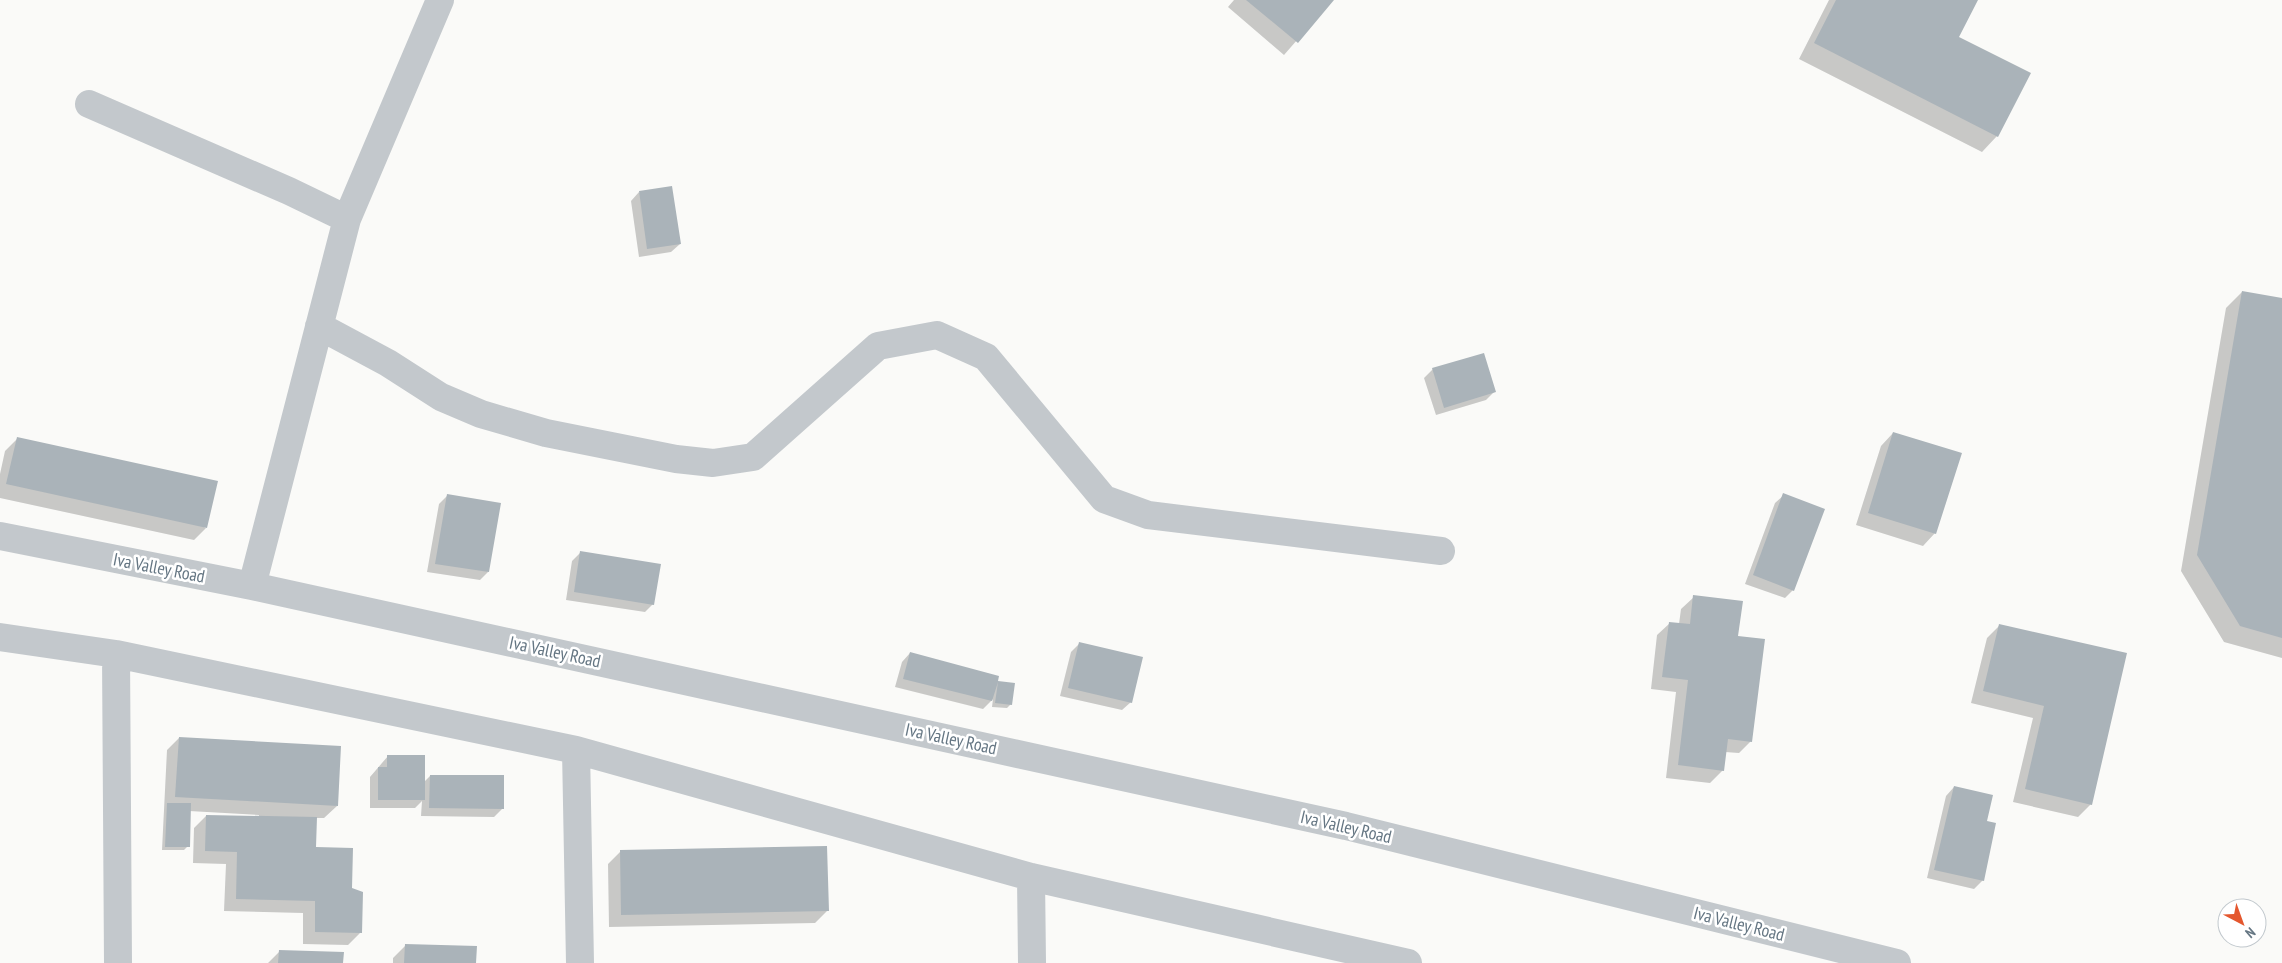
<svg xmlns="http://www.w3.org/2000/svg" width="2282" height="963" viewBox="0 0 2282 963" font-family="'PT Sans Narrow',sans-serif">
<rect width="100%" height="100%" fill="#fafaf8"/>
<path fill="#0003" d="M1234 0H1332L1284 55 1228 7Z
M1829 0H1977L1957 38 1997 136 1982 152 1799 59Z
M639 192 680 244 671 252 639 257 631 201Z
M2242 292 2282 299V658L2224 642 2181 571 2226 308Z
M1433 369 1494 392 1486 400 1436 415 1424 378Z
M1893 433 1935 533 1923 546 1856 525 1881 446Z
M18 438 206 528 194 540 0 498V474L5 451Z
M1784 495 1793 590 1785 598 1745 584 1775 503Z
M447 496 488 572 480 580 427 572 439 504Z
M581 552 653 604 645 612 566 600 572 561Z
M1694 597 1737 637 1751 741 1739 753 1725 752 1723 770 1710 783 1666 778 1676 692 1651 689 1657 635 1670 623 1679 624 1681 609Z
M1999 626 2126 654 2091 804 2078 817 2013 802 2033 718 1971 703 1987 638Z
M1079 644 1131 702 1122 710 1060 696 1071 652Z
M910 653 996 682 1013 684 1011 704 1007 708 992 707 993 699 983 709 895 687 902 662Z
M179 738 337 806 324 818H316L315 849 350 889 360 933 348 945 303 944V913L224 911 226 864 193 863 194 828 206 816 259 817V815L189 811 188 846 184 850H162L167 750Z
M388 756 423 783 430 776 503 808 494 817 421 816 422 801 415 808H370V777Z
M1954 787 1983 880 1974 889 1927 878 1946 796Z
M620 852 827 911 815 923 609 927 608 864Z
M406 945 475 963H393V958Z
M280 951 342 963H268Z"/>
<path fill="#aab3b9" d="M1246 0H1334L1298 43Z
M1836 0H1978L1959 37 2031 73 1998 137 1814 43Z
M672 186 681 244 647 249 639 191Z
M2242 291 2282 298V638L2240 626 2197 555Z
M1484 353 1496 392 1444 408 1432 368Z
M1893 432 1962 453 1936 534 1868 513Z
M17 437 218 481 207 528 6 484Z
M1783 493 1825 509 1794 591 1753 575Z
M447 494 501 503 489 572 435 564Z
M580 551 661 564 654 605 574 592Z
M1693 595 1743 601 1738 636 1765 639 1752 742 1728 739 1724 771 1678 765 1688 680 1662 677 1669 622 1690 624Z
M1999 624 2127 653 2092 805 2025 789 2044 706 1983 691Z
M1079 642 1143 657 1132 703 1068 688Z
M910 652 999 676 998 681 1015 683 1012 705 995 703 998 682 992 701 903 679Z
M179 737 341 746 338 806 175 797Z
M387 755H425V800H378V767H387Z
M430 775H504V809L429 808Z
M1954 786 1993 795 1987 821 1996 823 1984 881 1934 870Z
M167 803H191L190 847H165Z
M206 815 317 817 316 847 353 848 352 888 363 892 362 933 315 932V901L236 899 237 852 205 851Z
M827 846 829 911 621 915 620 850Z
M405 944 477 946 476 963H404Z
M279 950 344 952 343 963H278Z"/>
<g fill="none" stroke-linecap="round" stroke-linejoin="round">
<path stroke="#c3c8cc" stroke-width="28" d="M89 104 289 191 347 219
M319 326 388 363 441 397 481 414 546 433 676 459 713 463 753 457 878 346 937 335 986 357 1104 499 1148 515 1441 551
M0 536 252 586 1346 826 1897 963
M252 586 347 219 440 0
M0 637 116 654 576 750 1031 877 1408 963
M116 654 118 963
M576 750 580 963
M1031 877 1032 963"/>
</g>
<g text-anchor="middle" stroke-width="5" stroke-linejoin="round" paint-order="stroke">
<g font-size="18" fill="#657683" stroke="#fff">
<text transform="translate(159 568) rotate(11)" y="6">Iva Valley Road</text>
<text transform="translate(555 652) rotate(12)" y="6">Iva Valley Road</text>
<text transform="translate(951 739) rotate(12)" y="6">Iva Valley Road</text>
<text transform="translate(1346 827) rotate(13)" y="6">Iva Valley Road</text>
<text transform="translate(1739 924) rotate(14)" y="6">Iva Valley Road</text>
</g>
</g>
<g transform="translate(2242 923) rotate(139)"><circle r="24" fill="#ffffff" stroke="#c1c8cd"/>
<path d="M0-4L9 19L0 12L-9 19Z" fill="#e4572e"/>
<text y="-8" font-size="14" font-weight="bold" text-anchor="middle" fill="#657683">N</text>
</g>
</svg>
